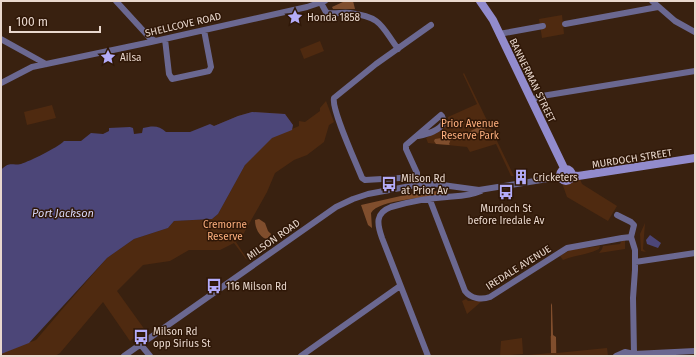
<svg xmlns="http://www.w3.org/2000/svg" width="696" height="357" viewBox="0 0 696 357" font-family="'Fira Sans',sans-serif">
<rect width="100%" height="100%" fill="#392110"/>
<path fill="#4f2a10" d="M562 15 564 34 542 38 539 19Z
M320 41 324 51 304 59 300 49Z
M464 73 514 176H511L496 144 470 152 467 147 428 143 426 138C434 134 449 128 448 117L477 104 463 74Z
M326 101 334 122 329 125 324 142 307 155 294 160 275 173 267 192 244 233 236 242 247 259H246L234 243 220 250H189L170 261 143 265 117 291 145 330 130 341 103 302 60 353 55 356H1V353L36 340 65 306 107 258 134 239 168 228 174 221 212 219 218 214 245 165 210 124 214 126 238 116 252 112 285 114 293 125 292 129 299 126V121L305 122 320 111V108Z
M52 105 56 118 27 125 24 112Z
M580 179 582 184 617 206 608 221 567 197 562 183 569 184Z
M645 223 643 249 646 252 641 251 640 234Z
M622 240H625V249L599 253 602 249 603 246 620 244Z
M600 246 599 249C587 255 575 255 563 260L560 256 570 250Z
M466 299 468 301H482L467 314 462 301Z
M550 336 556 337 557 353 607 348 608 356H517L551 353Z
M522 338 523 354 500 356 501 341Z"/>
<path fill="#804e2d" d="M345 1H353L355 9H333L332 7Z
M484 122 487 127 484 130 465 140 462 135 477 128 481 127Z
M448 137 451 139 449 144 450 145 436 144 434 141 435 139Z
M439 191 443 193C428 199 379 199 371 213L372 228 368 225 361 205 414 193 419 196 422 195 427 192Z
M259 219 265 223 268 231 271 234 269 237 266 239C259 236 255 228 255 220Z
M551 303 552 305 553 335 556 337V353H551Z"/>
<path fill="#4c4678" d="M252 112 285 114 293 125 292 130 272 138 245 165 218 214 212 219 174 221 168 228 134 239 107 258 29 343 1 354V170C10 161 11 166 21 164 30 161 57 148 64 141H81L91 133 103 134 109 131V128L130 127 133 128 134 134 142 133 143 128C152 126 159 125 166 132H190L210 124 214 126 238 116Z
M650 235 661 243 658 248 647 244 646 240Z"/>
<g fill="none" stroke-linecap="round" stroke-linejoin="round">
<path stroke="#6b6891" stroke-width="6" d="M116 1 149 37 155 41
M652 1 675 21 695 32
M321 3 326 12 328 13C336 14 343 12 350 13 382 17 381 26 398 49
M565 24 658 7
M499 34 543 26
M1 39 46 64
M165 39 169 74 172 79 209 71 211 67 204 30
M1 83 32 67 151 42 307 7 325 1
M531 100 542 96 695 71
M417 177 365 180 362 178C357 165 331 109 334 98L376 64 431 25
M417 180V173L406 149V145L441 115 442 116 444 122C440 131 427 134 418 136
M430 200 465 291C471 299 482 300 490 297L567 248 622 238 631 237
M617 215 631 222 634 225 631 237 635 250V270L633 298 634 354
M635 262 695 253
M141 345 150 356
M124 356 336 207 353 199 368 194 416 185 435 184 479 190 560 177
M301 356 400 286
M428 356 382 238C377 224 375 213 391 207 408 202 429 198 447 197 459 196 469 196 481 191
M616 356 625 352 634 354 695 351"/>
<path stroke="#928bcd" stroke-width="8" d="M480 1 493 20 565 170
M560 175a6 6 0 1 1 12 0a6 6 0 1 1-12 0Z
M571 175 578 176 695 158"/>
</g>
<defs>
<symbol id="sight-bare" viewBox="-9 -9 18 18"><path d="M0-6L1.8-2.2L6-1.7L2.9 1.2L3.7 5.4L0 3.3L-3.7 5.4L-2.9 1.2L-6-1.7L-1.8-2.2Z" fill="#b4acf9" stroke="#2f1707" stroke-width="2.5" paint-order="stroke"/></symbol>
<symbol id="building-bare" viewBox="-9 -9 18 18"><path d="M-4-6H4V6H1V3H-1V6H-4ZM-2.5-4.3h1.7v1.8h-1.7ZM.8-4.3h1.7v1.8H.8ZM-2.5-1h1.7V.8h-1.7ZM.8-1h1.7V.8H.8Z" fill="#b4acf9" stroke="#2f1707" stroke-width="2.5" paint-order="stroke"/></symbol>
<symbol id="bus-bare" viewBox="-9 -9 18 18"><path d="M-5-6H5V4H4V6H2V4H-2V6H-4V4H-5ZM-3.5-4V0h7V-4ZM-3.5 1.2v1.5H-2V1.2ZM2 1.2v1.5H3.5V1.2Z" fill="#b4acf9" stroke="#2f1707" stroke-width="2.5" paint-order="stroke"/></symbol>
</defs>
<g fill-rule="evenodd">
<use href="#sight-bare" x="284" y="6" width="22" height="22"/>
<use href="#sight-bare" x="97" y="46" width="22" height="22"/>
<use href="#building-bare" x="510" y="166" width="22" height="22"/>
<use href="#bus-bare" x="378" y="173" width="22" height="22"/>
<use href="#bus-bare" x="495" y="181" width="22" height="22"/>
<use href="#bus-bare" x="203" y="275" width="22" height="22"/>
<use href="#bus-bare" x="130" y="326" width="22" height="22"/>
</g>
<g text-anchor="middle" stroke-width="3" stroke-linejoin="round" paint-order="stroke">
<g font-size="10" fill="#e9d8ce" stroke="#2f1707" text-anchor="start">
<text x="307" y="21">Honda 1858</text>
<text x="120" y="61">Ailsa</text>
<text x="533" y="181">Cricketers</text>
<text x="401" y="182">Milson Rd<tspan x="401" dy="12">at Prior Av</tspan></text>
<text x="506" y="212" text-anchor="middle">Murdoch St<tspan x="506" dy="12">before Iredale Av</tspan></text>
<text x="226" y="290">116 Milson Rd</text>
<text x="153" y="335">Milson Rd<tspan x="153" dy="12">opp Sirius St</tspan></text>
</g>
<g font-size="10" fill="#e9d8ce" stroke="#2f1707">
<text transform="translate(183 24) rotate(-13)" y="4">SHELLCOVE ROAD</text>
<text transform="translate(533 80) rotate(64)" y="4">BANNERMAN STREET</text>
<text transform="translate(632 158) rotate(-9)" y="4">MURDOCH STREET</text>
<text transform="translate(273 239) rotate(-35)" y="4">MILSON ROAD</text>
<text transform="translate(518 267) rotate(-32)" y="4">IREDALE AVENUE</text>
</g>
<g font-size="10" fill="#fdaf7e" stroke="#2f1707">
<text x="470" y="127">Prior Avenue<tspan x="470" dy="12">Reserve Park</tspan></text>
<text x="225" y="228">Cremorne<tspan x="225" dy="12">Reserve</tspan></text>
</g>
<g font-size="11" font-style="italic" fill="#d6d4f5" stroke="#2f1707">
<text x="63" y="217">Port Jackson</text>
</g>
</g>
<rect width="696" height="357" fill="none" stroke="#e9d8ce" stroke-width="4"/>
<path d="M10 26v6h90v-6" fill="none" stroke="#e9d8ce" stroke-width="2"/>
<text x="16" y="26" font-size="12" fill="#e9d8ce" stroke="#2f1707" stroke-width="3" paint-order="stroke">100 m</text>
</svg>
